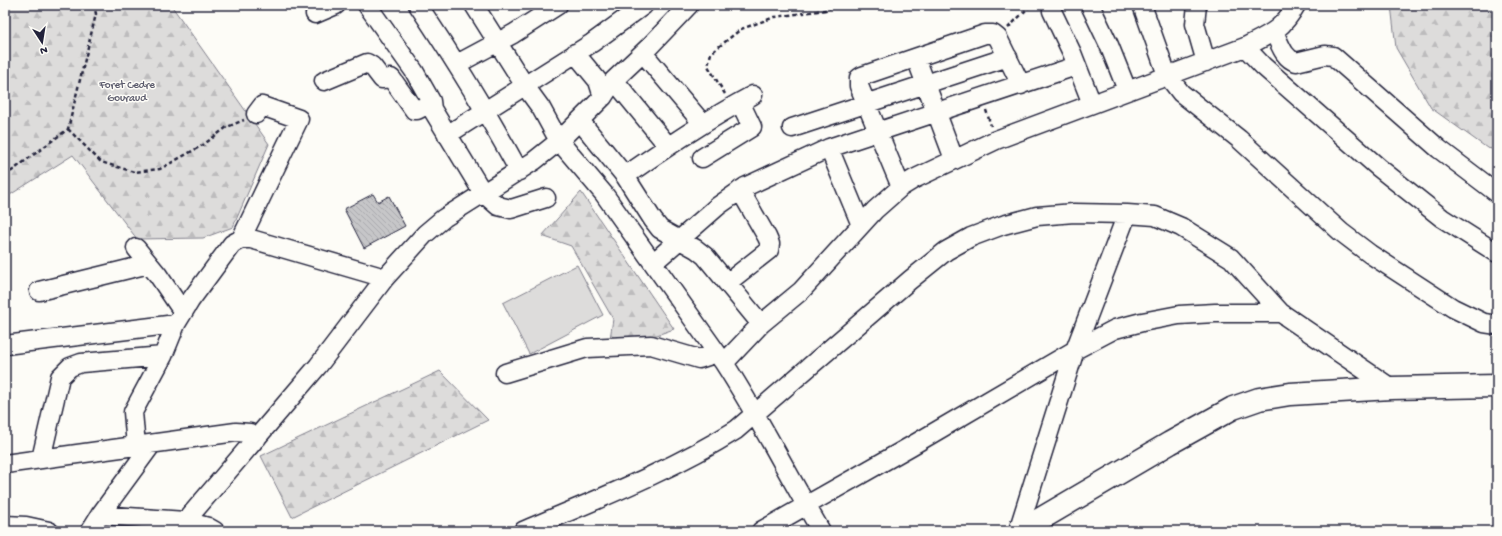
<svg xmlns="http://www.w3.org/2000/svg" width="1502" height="536" viewBox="0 0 1502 536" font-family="'Gochi Hand',sans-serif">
<defs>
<pattern id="forest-firs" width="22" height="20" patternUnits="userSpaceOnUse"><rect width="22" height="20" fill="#dddcdb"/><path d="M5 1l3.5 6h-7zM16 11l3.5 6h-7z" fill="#bdbcbd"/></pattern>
<pattern id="building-back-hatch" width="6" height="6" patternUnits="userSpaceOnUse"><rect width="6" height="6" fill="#c6c6c8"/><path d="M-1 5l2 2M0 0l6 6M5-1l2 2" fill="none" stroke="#aaaaad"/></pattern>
</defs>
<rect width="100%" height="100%" fill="#fdfcf7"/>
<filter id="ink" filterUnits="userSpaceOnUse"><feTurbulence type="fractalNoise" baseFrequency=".025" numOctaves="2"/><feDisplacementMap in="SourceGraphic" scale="8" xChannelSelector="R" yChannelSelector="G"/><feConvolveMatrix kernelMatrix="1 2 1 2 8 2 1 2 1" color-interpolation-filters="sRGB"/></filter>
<g filter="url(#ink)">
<path fill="url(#forest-firs)" stroke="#807f8b" d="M5 5H171L269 144 233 227 203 238 137 239 73 155 5 198Z
M1391 5H1497V150L1487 148 1431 108 1396 48Z
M581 192 674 329 608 352 613 319 571 246 542 236Z
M440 371 488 420 292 517 261 456Z"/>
<path fill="#dddcdb" stroke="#807f8b" d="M577 265 603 315 529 354 503 303Z"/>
<path fill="url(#building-back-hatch)" stroke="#22223b" d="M373 194 378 202 389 196 405 226 364 248 344 209Z"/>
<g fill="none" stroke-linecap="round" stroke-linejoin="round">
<defs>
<path id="minor" d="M367 5 414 71 431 101 432 109 483 193 498 206 511 209 546 198
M418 5C454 59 488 114 519 171
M474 5 525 86 541 108 559 141 604 194 724 363
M1090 5 1109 45 1127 90
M1142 5 1167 75 1181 93 1239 139 1341 232 1370 254 1453 308 1484 323 1497 325
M1197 5 1195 24 1206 62
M1052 11 1072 53 1092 104
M315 14 336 5
M1274 32C1280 43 1283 58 1296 62L1325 55 1333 56 1439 149 1497 193
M1245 47 1263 66 1378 167 1442 218 1497 253
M575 53 598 81 603 97
M643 53 703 124
M916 58 954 159
M457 64 513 34 558 5
M614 80 668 146
M324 81 367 63 372 66 382 79 391 78 392 79 414 110H417L431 103
M580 121 625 176 653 220 660 229 696 249 705 256 761 324
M792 128 1008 57
M447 135 592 43 644 5
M702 158 752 127 740 102
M625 176C667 147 708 119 753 95
M901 187 859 86V78L862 76 985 34H993L998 38 1021 85
M861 225 829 148 1076 66
M241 239 299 119 262 106 256 114
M136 248 158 275 179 306H183L190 301
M653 263 718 206 745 187 829 148
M727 283 769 250 770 244 767 237 740 190
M39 291 149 264
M5 345 176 324
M505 373 587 348 651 345 699 359 717 353
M136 446 133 412 163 356 176 324 190 301 232 244 241 239H251L385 278
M41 459 60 377 70 367 81 363 163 356
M5 464 236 432 250 433 257 438
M100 515 185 521 208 527 215 531
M5 525 26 526 49 531
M90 531 100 515 152 444
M177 531 318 366 385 278 425 234 444 218 534 161 559 141 603 97 614 80 648 48 689 5
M523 531C595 500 669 472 736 430L910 280 946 251 971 237 1003 225 1037 216 1074 213 1127 214 1155 216 1181 227 1231 258 1281 313
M761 531 911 446 1075 350 1115 329 1142 322 1179 315 1215 313H1281L1391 388
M821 531C788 475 759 417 724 363L761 324 801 291 875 210 901 187 914 179 996 140 1245 47C1270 34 1282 30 1296 5
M1018 531 1075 350 1127 214"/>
<path id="major" d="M1020 531 1170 443 1233 408 1259 399 1290 394 1391 388 1497 386"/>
</defs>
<use href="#minor" stroke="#22223b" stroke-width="21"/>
<use href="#major" stroke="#22223b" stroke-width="25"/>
<path stroke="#22223b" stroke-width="2.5" stroke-dasharray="4 3" stroke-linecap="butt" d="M1008 28 1031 5
M725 94 708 66 711 53 741 29 775 17 825 10 832 7 833 5
M986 110 991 126
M68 129 101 162 134 172 160 169 203 145 227 127 244 120
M5 176 68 129 96 14 94 5"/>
<use href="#minor" stroke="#fdfcf7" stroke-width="18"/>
<use href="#major" stroke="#fdfcf7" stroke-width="22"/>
</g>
</g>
<g text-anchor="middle" stroke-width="3" stroke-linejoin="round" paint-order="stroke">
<g font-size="11" fill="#5a5a6b" stroke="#fdfcf7">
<text x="127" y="88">Foret Cedre<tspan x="127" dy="13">Gouraud</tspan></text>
</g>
</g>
<rect width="1502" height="536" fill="none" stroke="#fdfcf7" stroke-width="20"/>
<rect x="10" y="10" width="1482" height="516" fill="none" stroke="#22223b" stroke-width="1.5" filter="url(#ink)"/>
<g transform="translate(42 42) rotate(168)" stroke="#fdfcf7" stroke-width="3" paint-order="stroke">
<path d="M0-3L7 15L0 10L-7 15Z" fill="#22223b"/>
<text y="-6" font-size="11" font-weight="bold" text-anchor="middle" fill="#22223b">N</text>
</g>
</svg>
